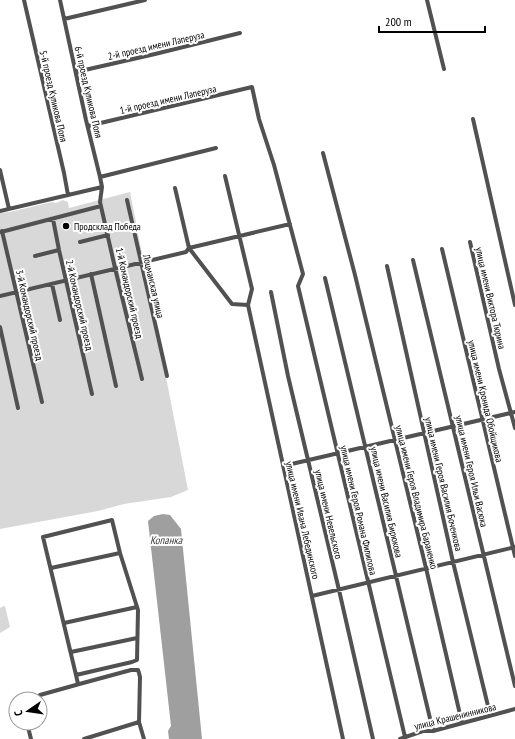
<svg xmlns="http://www.w3.org/2000/svg" width="515" height="739" viewBox="0 0 515 739" font-family="'PT Sans Narrow',sans-serif">
<rect width="100%" height="100%" fill="#fff"/>
<path fill="#d8d8d8" d="M130 192 188 490 171 497 124 504 98 511 0 529V213L10 212 52 202 56 203 63 200 68 202 69 208Z
M5 606 10 627 0 633V608L4 606Z"/>
<path fill="#9f9f9f" d="M163 514 170 515 181 529 202 739H169L168 731 171 726 148 521 154 516Z"/>
<g fill="none" stroke-linecap="round" stroke-linejoin="round">
<path stroke="#515151" stroke-width="4" d="M24 0 64 173 68 195
M60 0 86 120 100 177 102 187 100 202 115 268 142 379
M427 0 444 69
M64 19 145 0
M76 72 155 54 240 33
M473 119 515 305
M88 126 252 87 259 119 274 165 303 274 298 286 405 737
M323 153 355 275 426 568 462 723
M0 170 9 209
M225 176 252 289 248 305 343 739
M100 177 216 148
M175 188 189 248 232 304 248 305
M127 200 167 376
M0 211 102 187
M53 219 59 250 92 394
M2 231 42 402
M1 232 101 206
M80 242 108 235
M470 242 499 369 515 428
M442 249 515 556
M35 256 59 250
M413 260 515 686
M387 266 453 562 488 706
M91 274 116 386
M325 278 433 731
M52 284 60 320
M271 292 288 376 339 590 373 739
M0 296 186 252 189 248 290 224
M0 327 18 408
M283 466 515 412
M51 568 120 553
M312 596 515 547
M64 623 137 607
M71 652 137 638
M76 675 132 662 137 660 138 610 120 553 112 520 43 537 76 675 78 684
M35 699 40 695 83 683 131 670H138L139 673 140 677 139 722 144 739
M27 723 31 739
M84 739 139 722
M400 739 423 731H433L515 709"/>
</g>
<circle fill="#000" stroke="#fff" stroke-width="1.5" cx="66" cy="226" r="4"/>
<g text-anchor="middle" stroke-width="4" stroke-linejoin="round" paint-order="stroke">
<g font-size="10" fill="#000" stroke="#fff">
<text transform="translate(156 45) rotate(-13)" y="4">2-й проезд имени Лаперуза</text>
<text transform="translate(89 92) rotate(77)" y="4">6-й проезд Куликова Поля</text>
<text transform="translate(54 96) rotate(77)" y="4">5-й проезд Куликова Поля</text>
<text transform="translate(168 99) rotate(-13)" y="4">1-й проезд имени Лаперуза</text>
<text transform="translate(154 286) rotate(77)" y="4">Лоцманская улица</text>
<text transform="translate(130 293) rotate(77)" y="4">1-й Командорский проезд</text>
<text transform="translate(491 298) rotate(77)" y="4">улица имени Виктора Тюрина</text>
<text transform="translate(80 305) rotate(77)" y="4">2-й Командорский проезд</text>
<text transform="translate(30 315) rotate(77)" y="4">3-й Командорский проезд</text>
<text transform="translate(486 401) rotate(77)" y="4">улица имени Кронида Обойщикова</text>
<text transform="translate(472 471) rotate(77)" y="4">улица имени Героя Ильи Васюка</text>
<text transform="translate(444 484) rotate(77)" y="4">улица имени Героя Василия Боченкова</text>
<text transform="translate(417 497) rotate(76)" y="4">улица имени Героя Владимира Бараненко</text>
<text transform="translate(387 502) rotate(77)" y="4">улица имени Василия Бирюкова</text>
<text transform="translate(359 510) rotate(77)" y="4">улица имени Героя Романа Филипова</text>
<text transform="translate(329 514) rotate(77)" y="4">улица имени Невельского</text>
<text transform="translate(303 520) rotate(77)" y="4">улица имени Ивана Лебединского</text>
<text transform="translate(455 716) rotate(-14)" y="4">улица Крашенинникова</text>
</g>
<g font-size="10" fill="#000" stroke="#fff" text-anchor="start">
<text x="74" y="230">Продсклад Победа</text>
</g>
<g font-size="11" font-style="italic" fill="#404040" stroke="#fff">
<text x="166" y="544">Копанка</text>
</g>
</g>
<g transform="translate(28 711) rotate(257)"><circle r="19" fill="#ffffff" stroke="#999999"/>
<path d="M0-3L7 15L0 10L-7 15Z" fill="#000000"/>
<text y="-6" font-size="11" font-weight="bold" text-anchor="middle" fill="#000000">С</text>
</g>
<path d="M379 26v6h106v-6" fill="none" stroke="#000000" stroke-width="2"/>
<text x="385" y="26" font-size="12" fill="#000000" stroke="#ffffff" stroke-width="3" paint-order="stroke">200 m</text>
</svg>
